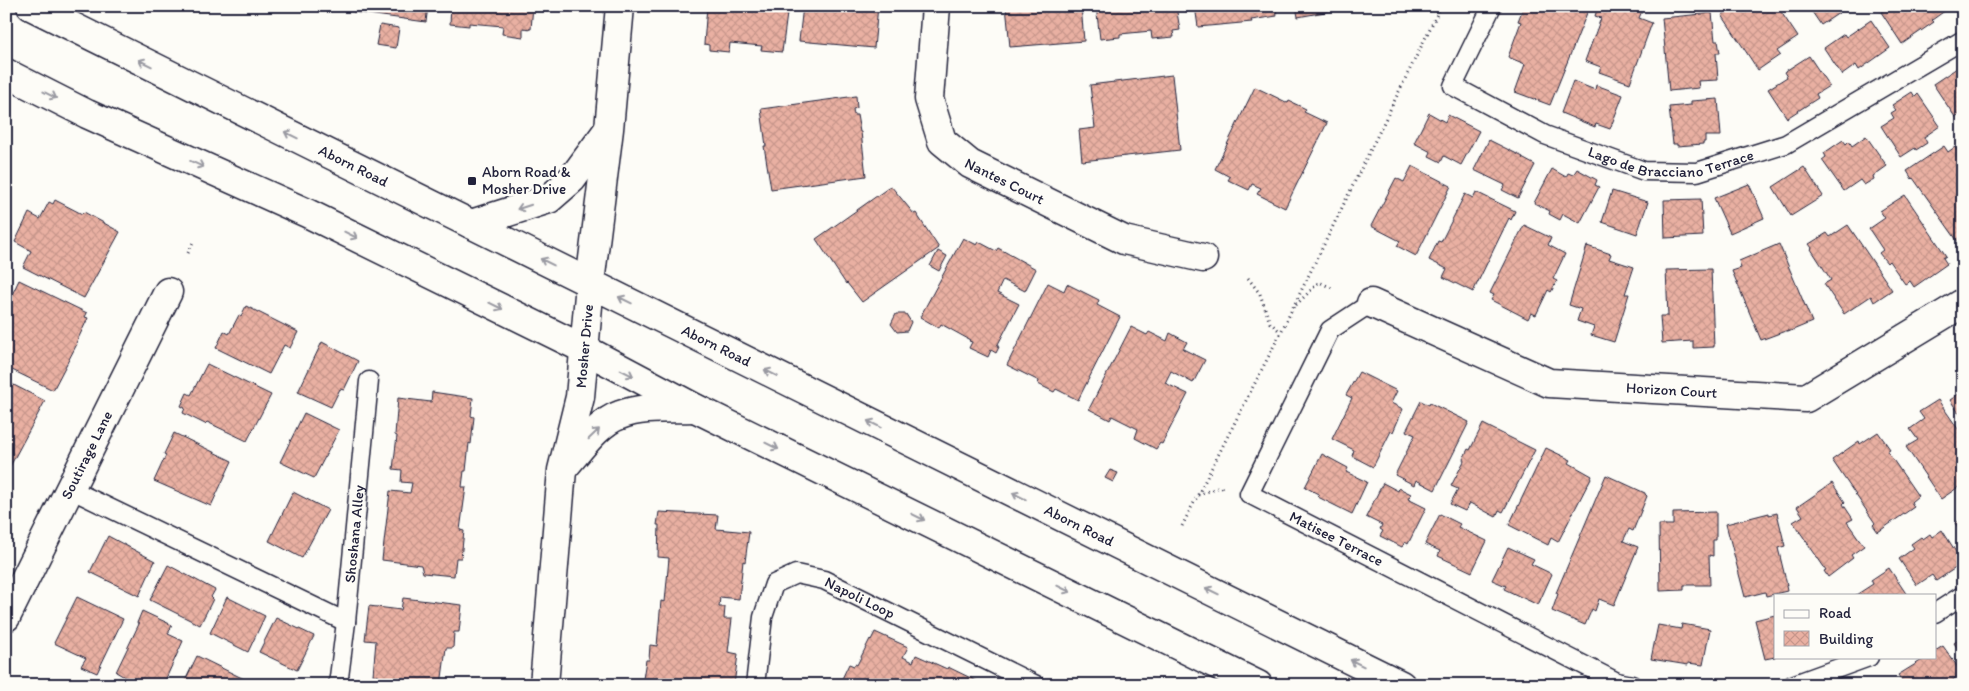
<svg xmlns="http://www.w3.org/2000/svg" width="1969" height="691" viewBox="0 0 1969 691" font-family="Itim,sans-serif">
<defs>
<pattern id="building-cross-hatch" width="8" height="8" patternUnits="userSpaceOnUse" patternTransform="scale(1.25)"><rect width="8" height="8" fill="#e9b0a2"/><path d="M0 0l8 8M0 8l8-8" fill="none" stroke="#c8978c"/></pattern>
</defs>
<rect width="100%" height="100%" fill="#fdfcf7"/>
<filter id="ink" filterUnits="userSpaceOnUse"><feTurbulence type="fractalNoise" baseFrequency=".02" numOctaves="2"/><feDisplacementMap in="SourceGraphic" scale="10" xChannelSelector="R" yChannelSelector="G"/><feConvolveMatrix kernelMatrix="1 2 1 2 8 2 1 2 1" color-interpolation-filters="sRGB"/></filter>
<g filter="url(#ink)">
<path fill="url(#building-cross-hatch)" stroke="#22223b" d="M354 6H428L426 22 353 12Z
M451 6H533L531 29 523 28V37L502 34 503 26 469 23V26L450 24Z
M707 6H788L782 52 761 50 762 46 730 43 729 52 709 50V45L704 44Z
M803 6H878L874 48 799 41Z
M1006 6H1081L1084 41 1010 47Z
M1096 6H1176L1180 30 1173 31 1174 37 1152 39 1151 31 1120 34V37L1100 39Z
M1195 6H1276L1277 16 1251 20 1252 22 1198 27Z
M1296 6H1357L1298 17Z
M1524 6H1586L1589 8 1550 105 1515 92 1525 64 1508 57 1521 22 1518 21Z
M1598 6H1644L1639 18 1652 23 1630 83 1599 72 1601 67 1585 61 1601 18 1595 16Z
M1734 6H1777L1798 37 1777 51 1780 55 1758 70 1722 15Z
M1808 6H1838L1835 8 1839 13 1821 25Z
M1889 6H1943L1946 10 1932 20 1934 22 1902 44 1881 12Z
M1712 13 1715 41H1718L1720 53H1716L1718 80 1698 81 1699 88 1669 91 1662 18Z
M1871 20 1890 48 1859 70 1856 65 1842 75 1824 48 1844 34 1846 37Z
M380 25 399 28 396 48 376 45Z
M1809 56 1829 86 1816 94 1818 98 1787 118 1768 89 1787 77 1784 72Z
M1960 66 1963 71V112L1955 117 1933 84Z
M1172 75 1180 150 1082 161 1079 130 1095 128 1090 85Z
M1573 81 1595 90 1596 85 1623 95 1610 129 1596 124 1595 127 1561 113Z
M1255 87 1288 103 1289 101 1306 109 1304 112 1327 123 1285 208 1257 194 1261 188 1252 184 1249 190 1230 181 1228 180 1230 177 1215 169Z
M1912 92 1915 97 1918 94 1940 126 1924 137 1927 143 1916 150 1915 148 1901 157 1881 126 1894 118 1891 113 1896 110 1892 105Z
M856 96 857 108 853 109 854 115H857L860 132H861L866 176 771 189 764 146H766L761 109Z
M1718 99 1721 136H1705V142H1703V144L1677 146V144H1673L1669 107 1691 105V101Z
M1429 113 1445 122 1448 115 1479 131 1461 165 1444 156 1441 162 1429 156 1431 152 1414 143Z
M1866 136 1887 166 1873 176 1874 179 1864 185 1860 180 1844 191 1822 160 1826 157 1824 153 1843 140 1846 144 1849 141 1852 146Z
M1489 140 1523 157 1522 158 1535 165 1518 198 1502 190 1505 185 1474 170Z
M1944 146 1948 152 1955 147 1963 159V245L1961 246 1913 178 1912 179 1907 171Z
M1412 166 1451 186 1416 256 1397 246 1400 241 1371 226 1396 178 1404 182Z
M1804 167 1823 196 1791 216 1773 187Z
M1552 169 1566 177 1568 173 1573 175 1577 169 1597 180 1595 185 1599 187 1580 223 1563 214 1560 220 1549 214 1550 211 1534 203Z
M1749 184 1764 218 1730 233 1714 198Z
M891 186 914 214 916 213 939 248 862 302 847 283 846 284 816 239Z
M1612 191 1648 202 1637 234 1602 222Z
M1476 192 1515 211 1511 220 1509 218 1473 292 1443 277 1447 269 1429 260 1438 241 1441 242 1465 194 1473 198Z
M1905 195 1946 256 1943 258 1947 264 1914 287 1910 281 1905 284 1889 261 1887 263 1879 253 1883 250 1869 229 1885 218 1880 211Z
M1701 199 1703 236 1665 238 1664 200Z
M55 200 82 214 84 212 120 232 84 298 23 267 31 251 15 242 29 213 40 219 49 202 53 204Z
M1524 225 1551 238 1548 245 1565 254 1553 279 1557 281 1551 292 1548 290 1536 315 1531 313 1528 319 1491 300 1494 295 1490 293Z
M1848 225 1892 290 1874 302 1871 296 1844 314 1824 284 1831 280 1811 249 1812 248 1809 244 1827 233 1830 237Z
M963 238 977 245 979 242 996 251 998 248 1036 269 1025 291 1003 280 997 293 1019 304 997 346 999 347 996 353 991 350 988 357 969 348 972 342 969 341 970 340 941 324 939 328 920 317Z
M1779 244 1812 322 1788 332V330L1761 340 1732 271 1741 268 1739 261Z
M1587 246 1611 254 1609 259 1634 267 1625 294H1629L1614 342 1591 335 1594 327 1577 321 1581 309 1569 305Z
M938 251 947 256 939 271 930 266Z
M1711 269 1714 347 1693 348V341L1662 343 1660 316H1668L1666 270Z
M19 280 87 313 85 317 88 318 76 343 77 344 53 390 6 367V315L10 307 7 305Z
M1048 283 1064 291 1067 284 1099 300 1097 305 1120 317 1078 400 1056 389 1054 392 1038 384 1039 381 1007 365Z
M246 306 298 332 290 348 284 345 269 374 216 348 224 331 229 334 239 315 241 316Z
M896 314H906L911 322 907 331 897 332 891 324Z
M1131 327 1147 335 1149 332 1167 341 1170 333 1187 342 1183 349 1205 360 1193 383 1171 371 1165 383 1188 394 1162 444 1160 443 1156 449 1135 438 1138 429 1112 416 1110 420 1089 409Z
M322 342 358 361 344 390 340 389 331 407 298 392Z
M207 364 271 395 247 441 207 422 205 424 183 413 185 408 181 406 187 393 191 395Z
M1359 372 1397 391 1391 403 1403 409 1393 432 1391 431 1373 467 1352 456 1354 450 1332 439 1352 398 1346 395Z
M6 381 45 401 7 472H6Z
M1963 391V419L1950 400Z
M432 392 473 398 471 416 474 417 471 444 469 443 466 471H464L462 487H466L460 530 464 531 461 558H456L454 576 423 573 421 565 382 560 390 491 410 493 412 483 401 482 402 470 393 469 397 436 395 435 398 398 431 402Z
M1938 400 1963 436V484L1941 499 1906 447 1918 440 1910 429 1924 419 1919 412Z
M1421 401 1429 405 1430 403 1469 422 1435 490 1416 480 1414 485 1395 475 1415 435 1406 431Z
M304 413 339 430 314 478 280 462Z
M1483 424 1535 450 1503 512 1499 510 1496 517 1470 503 1465 511 1450 504 1458 489 1451 486 1464 461 1463 459 1468 449 1470 450Z
M1878 432 1890 449 1887 451 1918 496 1911 502 1914 507 1878 532 1873 525 1875 523 1832 460 1859 441 1860 444Z
M174 433 232 461 211 506 154 481 166 455 164 454Z
M1546 448 1571 460 1569 463 1592 476 1558 542 1551 538 1548 545 1509 525Z
M1322 454 1348 468 1346 472 1367 482 1352 514 1318 497 1320 495 1305 487Z
M1110 470 1118 473 1113 482 1105 478Z
M1606 475 1645 493V494L1647 496 1633 531 1629 529 1623 541 1638 547 1614 605 1599 599 1595 611 1592 609 1585 625 1552 611 1558 594 1556 593Z
M1383 483 1398 491 1399 488 1411 494 1408 499 1426 508 1408 544 1405 542 1402 547 1380 536 1383 531 1380 529 1382 525 1366 517Z
M1832 483 1845 502 1843 504 1853 519 1847 522 1864 546 1851 555 1853 558 1828 577 1824 571 1826 570 1793 522 1803 516 1797 507Z
M293 492 328 510 302 558 269 541Z
M659 512 718 515 716 529 749 532 745 562 743 561 739 599 720 597 719 607H725L724 619H732L728 652 738 654 734 685H642L646 660H649L650 645 657 646 661 601 665 602 669 558 658 557 659 525H657Z
M1716 512V540H1713V556L1709 555 1710 585H1684V590L1660 591 1659 525H1673V513Z
M1769 513V515L1777 513 1785 546 1778 548 1787 585 1786 586 1787 591 1766 596 1765 592 1745 597 1726 524Z
M1440 514 1460 524 1458 527 1487 541 1472 572 1438 556 1440 551 1425 544Z
M1963 518V535L1955 523Z
M1942 530 1963 563 1936 581 1932 575 1917 585 1899 559 1914 548 1911 544 1921 537 1923 539 1930 534 1932 537Z
M108 536 155 561 139 596 90 572Z
M1508 547 1534 559 1531 564 1552 574 1538 605 1504 589 1506 586 1492 580Z
M168 565 215 590 211 597 213 599 200 625 150 600Z
M1889 568 1907 595H1856L1873 584 1871 580Z
M77 597 123 619 97 673 81 666 86 658 54 643Z
M227 597 265 616 248 652 210 633Z
M403 598 462 605 459 632H454L453 648H446L441 685H378L379 676 373 675 376 641 365 640 369 606 401 610Z
M142 611 172 625 168 634 183 641 163 685H138L116 672 139 624 137 623Z
M1775 615V657L1765 659 1755 620Z
M276 618 314 636 297 670 259 652Z
M1682 624 1710 629 1703 665 1688 663V665L1651 659 1658 625 1681 629Z
M875 632 908 647 903 657 913 662 916 655 947 669 948 667 981 683 980 685H839L849 664 854 666 855 664 857 665 870 639 871 640Z
M1963 637V656L1954 643Z
M1943 646 1962 673 1946 685H1905L1898 675 1927 657H1935V651Z
M197 656 244 679 241 685H183Z"/>
<g fill="none" stroke-linecap="round" stroke-linejoin="round">
<defs>
<g id="lane">
<path id="s1" d="M1492 6 1453 86 1545 135 1644 171 1697 172 1786 144 1963 40"/>
<path id="s2" d="M1371 303 1330 330 1249 494 1617 682 1632 685"/>
<path d="M70 489 346 622"/>
<path d="M1935 613 1963 595"/>
<path id="s3" d="M338 685 346 622 369 381"/>
<path id="s4" d="M755 685 763 617 774 584 796 574 824 580 1036 685"/>
<path d="M1792 685 1869 657"/>
</g>
<g id="street">
<path id="s5" d="M936 6 929 99 942 141 970 164 1124 240 1203 258"/>
<path id="s6" d="M1371 303 1549 383 1806 398 1963 303"/>
<path id="s7" d="M6 617 168 292"/>
</g>
<g id="secondary">
<path id="s8" d="M31 6 1401 685"/>
<path d="M6 73 87 114 307 213 584 349 695 408 1258 685"/>
<path d="M471 224 549 199 572 179 608 130"/>
<path d="M566 465C580 449 599 422 620 415 643 406 670 409 694 408"/>
<path id="s9" d="M544 685 562 470 580 397 590 283 609 129 620 6"/>
</g>
</defs>
<use href="#lane" stroke="#22223b" stroke-width="21"/>
<use href="#street" stroke="#22223b" stroke-width="31"/>
<use href="#secondary" stroke="#22223b" stroke-width="31"/>
<path stroke="#22223b" stroke-width="3" stroke-dasharray="1 4" stroke-linecap="butt" d="M188 253 194 240
M1248 278 1260 294 1270 323 1281 332
M1296 305 1319 282 1334 289
M1198 495 1220 487 1224 489
M1182 526 1281 332 1441 6"/>
<use href="#lane" stroke="#fdfcf7" stroke-width="18"/>
<use href="#street" stroke="#fdfcf7" stroke-width="28"/>
<use href="#secondary" stroke="#fdfcf7" stroke-width="28"/>
</g>
<defs><path id="oneway-shaft" d="M-6 0H5M1.5-3L5.5 0L1.5 3" fill="none" stroke-width="1.6" stroke-linecap="round" stroke-linejoin="round" transform="scale(1.25)"/></defs>
<g stroke="#9a9aa2">
<use href="#oneway-shaft" transform="translate(145 63) rotate(-154)"/>
<use href="#oneway-shaft" transform="translate(50 95) rotate(27)"/>
<use href="#oneway-shaft" transform="translate(291 135) rotate(-154)"/>
<use href="#oneway-shaft" transform="translate(197 164) rotate(24)"/>
<use href="#oneway-shaft" transform="translate(524 207) rotate(162)"/>
<use href="#oneway-shaft" transform="translate(351 235) rotate(26)"/>
<use href="#oneway-shaft" transform="translate(547 262) rotate(-154)"/>
<use href="#oneway-shaft" transform="translate(625 300) rotate(-154)"/>
<use href="#oneway-shaft" transform="translate(496 306) rotate(26)"/>
<use href="#oneway-shaft" transform="translate(627 373) rotate(27)"/>
<use href="#oneway-shaft" transform="translate(771 373) rotate(-154)"/>
<use href="#oneway-shaft" transform="translate(874 424) rotate(-154)"/>
<use href="#oneway-shaft" transform="translate(594 434) rotate(-44)"/>
<use href="#oneway-shaft" transform="translate(772 446) rotate(26)"/>
<use href="#oneway-shaft" transform="translate(1019 496) rotate(-154)"/>
<use href="#oneway-shaft" transform="translate(918 517) rotate(26)"/>
<use href="#oneway-shaft" transform="translate(1064 589) rotate(26)"/>
<use href="#oneway-shaft" transform="translate(1212 591) rotate(-154)"/>
<use href="#oneway-shaft" transform="translate(1357 663) rotate(-154)"/>
</g>
</g>
<rect fill="#22223b" stroke="#fdfcf7" stroke-width="2" x="467" y="176" width="10" height="10" rx="2.5"/>
<g text-anchor="middle" stroke-width="5" stroke-linejoin="round" paint-order="stroke">
<g font-size="15" fill="#22223b" stroke="#fdfcf7">
<text dy="5" stroke="none"><textPath href="#s1" startOffset="325">Lago de Bracciano Terrace</textPath></text>
<text dy="5" stroke="none"><textPath href="#s8" startOffset="360">Aborn Road</textPath></text>
<text dy="5" stroke="none"><textPath href="#s5" startOffset="212">Nantes Court</textPath></text>
<text dy="5" stroke="none"><textPath href="#s8" startOffset="765">Aborn Road</textPath></text>
<text dy="5" stroke="none"><textPath href="#s9" startOffset="342">Mosher Drive</textPath></text>
<text dy="5" stroke="none"><textPath href="#s6" startOffset="318">Horizon Court</textPath></text>
<text dy="5" stroke="none"><textPath href="#s7" startOffset="181">Soutirage Lane</textPath></text>
<text dy="5" stroke="none"><textPath href="#s8" startOffset="1170">Aborn Road</textPath></text>
<text dy="5" stroke="none"><textPath href="#s3" startOffset="152">Shoshana Alley</textPath></text>
<text dy="5" stroke="none"><textPath href="#s2" startOffset="330">Matisee Terrace</textPath></text>
<text dy="5" stroke="none"><textPath href="#s4" startOffset="196">Napoli Loop</textPath></text>
</g>
<g font-size="15" fill="#22223b" stroke="#fdfcf7" text-anchor="start">
<text x="482" y="177">Aborn Road &amp;<tspan x="482" dy="17">Mosher Drive</tspan></text>
</g>
</g>
<rect width="1969" height="691" fill="none" stroke="#fdfcf7" stroke-width="25"/>
<rect x="12" y="12" width="1944" height="666" fill="none" stroke="#22223b" stroke-width="2" filter="url(#ink)"/>
<rect x="1774" y="594" width="162" height="65" fill="#fdfcf7" stroke="#a5a5ac"/>
<rect x="1784" y="610" width="25" height="8" fill="#fdfcf7" stroke="#a5a5ac"/>
<text x="1819" y="618" font-size="15" fill="#22223b">Road</text>
<rect x="1784" y="631" width="25" height="15" fill="url(#building-cross-hatch)" stroke="#a5a5ac"/>
<text x="1819" y="644" font-size="15" fill="#22223b">Building</text>
</svg>
